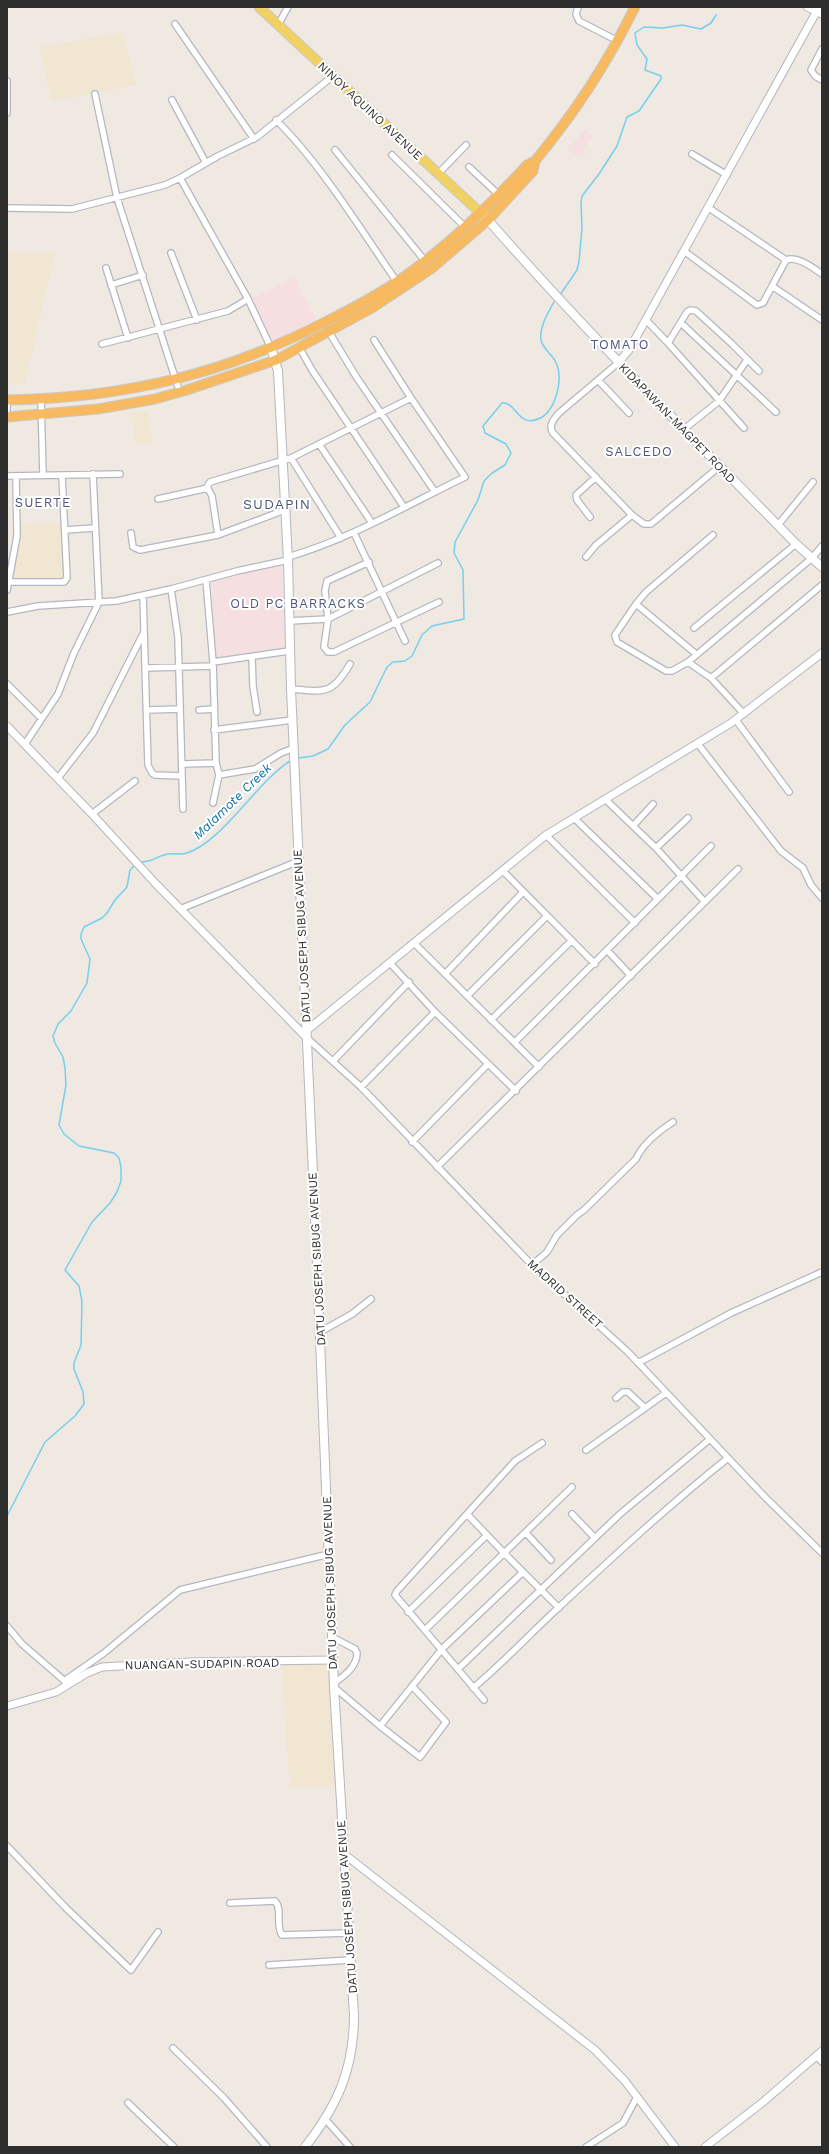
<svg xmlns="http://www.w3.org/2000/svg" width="829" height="2154" viewBox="0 0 829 2154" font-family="'Work Sans',sans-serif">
<rect width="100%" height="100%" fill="#efe9e1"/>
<path fill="#f0e6d1" d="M123 33 136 85 51 101 40 47Z
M7 252 55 253 25 383 7 385Z
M147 411 153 442 136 445 131 414Z
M62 522 65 578 13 580 12 578 22 532 21 524Z
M330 1663 335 1786 290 1788 281 1664Z"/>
<path fill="#f5dfe0" d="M585 130 593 136 583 150 586 153 582 158 567 150Z
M295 277 316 321 273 341 251 299Z
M281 564 286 649 215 661 212 579Z"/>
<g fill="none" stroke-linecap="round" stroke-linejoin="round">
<path stroke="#75cff0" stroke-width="1.5" d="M560 295 577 270 579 261 582 228 581 203 582 196 599 174 617 146 627 117 639 111 661 79V76L645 70 647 59 637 45 635 33 644 27 663 28 682 25 701 29 711 23 716 15
M299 758 313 756 328 749 345 725 370 702 387 667 393 662 405 661 412 656 422 635 432 626 464 619 463 570 454 553 455 542 478 500 484 481 492 473 505 465 511 453 506 444 485 433 483 426 502 403C516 401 518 428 538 419 555 413 563 381 557 365 554 355 543 350 541 340 539 327 548 313 554 302
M140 862C155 862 155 856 168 854 174 853 181 855 187 853 223 841 256 783 290 761
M7 1516 45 1442 75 1416 84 1404 83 1392 74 1369V1363L81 1345 82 1301 79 1286 65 1270 92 1222 110 1203 117 1192 121 1181V1167L119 1158 114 1153 79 1146 64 1134 59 1125 66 1085 65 1068 63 1057 55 1043 53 1036 58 1024 71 1011 87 983 90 959 81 939V934L84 927 102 918 107 913 115 900 127 887 130 870 135 865"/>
<defs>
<path id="minor" d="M578 7 576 14 579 21 618 41
M175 24 254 139
M278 25 288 7
M822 49 811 70 815 76 822 80
M7 81V113
M95 94 117 198 180 393
M172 100 206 163
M276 120C321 164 361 230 397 282
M335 150 425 261
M692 154 727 175
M392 155 466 228
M469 167 499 195
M438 174 466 145
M7 208 72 209 165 185 180 178
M709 208 786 260
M684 251 757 305 763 303 786 260C797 255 813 268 822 274
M171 253 197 320
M106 268 128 338
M111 285 143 275
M772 286 822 320
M646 320 668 343 744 428
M681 323 776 412
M329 332 357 378 435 492
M668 343 687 312 690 310 696 311 732 344 759 371
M102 344 228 311 248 299
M299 347 312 370 404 507
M271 348 248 299 180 178 218 156 257 137 333 76
M618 363 559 413C554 419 548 425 553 433L632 515 644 524H651L720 466
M598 380 629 413
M41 400 43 475
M7 410V400
M683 430 719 401 747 360
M319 444 372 523
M291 458 341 538
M7 476 120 474
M158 499 208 488
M590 517 577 500 576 495 596 477
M778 525 813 482
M65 530 94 528
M131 533 133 547 140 550 218 535 285 510
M354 533 405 641
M218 535 212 496 207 487 210 482 291 458 411 398
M288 557C350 539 407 505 465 477L411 398 374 340
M586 557 596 545 632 515
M369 562 327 581 325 591 328 619 324 647 328 652H334L439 602
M206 580 213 662 216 763 219 775 213 803
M9 582H64L67 578 62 476
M7 590 17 536 16 476
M143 595 148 765 152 773 155 775 182 776
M636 604 646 592 713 535
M7 612 38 606 116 601 171 589
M289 621 328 619 438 563
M694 628 796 544
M696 654 636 604 615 635 617 642 666 671H672L688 662 812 558 822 546
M252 657 253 686 257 712
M213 662 289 651
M688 662 711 678 744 714
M146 668 213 666
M711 678 822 585
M7 684 41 718
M291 689C325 692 332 695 350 664
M148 710 180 709
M199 710 214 709
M736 720 789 792
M214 730 292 720
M25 744 58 694 74 653 99 602 93 474
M698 744 781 851 803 868 811 885 822 898
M183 764 216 763
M219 775 255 769 281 753 294 748
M58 778 93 733 144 632
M605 799 656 848 704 901
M183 809 178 637 171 589 237 571 288 560
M92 814 135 781
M574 818 658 899
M633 826 653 804
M546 835 635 923
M656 848 688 818
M503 871 595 964
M180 909 299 861
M414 943 539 1067
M607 950 631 976
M390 963 435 1012 516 1091
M445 974 523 892
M467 996 547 916
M491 1020 571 941
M307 1038 361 1087 532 1265 628 1352 764 1496 822 1553
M515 1042 711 846
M333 1061 409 982
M361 1087 435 1012
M412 1142 488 1064
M437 1167 738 869
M532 1265 547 1252 557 1235 577 1215 584 1210 636 1159C643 1143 659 1131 673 1122
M320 1332 352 1314 371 1299
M638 1363 731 1313 822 1272
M616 1398 623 1392H628L645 1408
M586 1450 666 1393
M467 1514 505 1554 559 1608
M572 1514 595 1538
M526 1533 551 1560
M408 1612 487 1535
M7 1626 22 1644 67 1683
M425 1630 572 1487
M332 1637 355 1649 357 1653C357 1667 344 1676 334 1683
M458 1669 620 1514 710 1439
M64 1681 104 1653 180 1590 329 1554
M334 1687 380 1726 420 1757 446 1722 412 1686
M473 1688C503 1663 529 1635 557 1609 613 1557 669 1505 728 1458
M484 1700 395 1595 397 1591 515 1461 542 1443
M380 1726 442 1649 523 1572
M7 1846 66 1908 131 1970 158 1932
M230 1903 275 1901C283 1909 275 1925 282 1935L348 1933
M269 1965 350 1960
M173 2048 224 2098 267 2147
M816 2056 822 2062
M128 2103 174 2147
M326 2120 350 2147
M586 2147 623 2123 637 2097"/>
<path id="tertiary" d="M807 7 822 14
M618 363 629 350 819 7
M7 726 92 814 156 884 307 1038
M306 1031 546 835 731 723 822 653
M7 1706 56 1692 87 1673 102 1667 190 1662 333 1660
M344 1854 595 2050 625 2081 675 2147
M705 2147 763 2102 822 2051"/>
<path id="secondary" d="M488 220C586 332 692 437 796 544L822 567
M271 348 278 371 288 560 291 689 316 1240 334 1687 354 2015C354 2068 338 2105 305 2147"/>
<path id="primary" d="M259 7 488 220"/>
<path id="trunk" d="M7 400C125 398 226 374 331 319 359 305 387 290 412 271 454 240 491 204 527 165L535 161C576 111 606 65 635 7
M7 417 98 409 155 399 187 390 276 360 372 308 431 269 488 220 533 171 535 161"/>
</defs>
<use href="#minor" stroke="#b4b7c1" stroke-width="8"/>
<use href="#tertiary" stroke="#b4b7c1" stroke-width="9"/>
<use href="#secondary" stroke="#b4b7c1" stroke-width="10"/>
<use href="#primary" stroke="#c9c9c9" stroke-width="11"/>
<use href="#trunk" stroke="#c9c9c9" stroke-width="11"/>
<use href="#minor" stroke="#fff" stroke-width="5.5"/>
<use href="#tertiary" stroke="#fff" stroke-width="7"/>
<use href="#secondary" stroke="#fff" stroke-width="8"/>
<use href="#primary" stroke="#f2d163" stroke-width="9"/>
<use href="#trunk" stroke="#f8ba60" stroke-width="9"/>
</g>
<g text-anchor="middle" stroke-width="4" stroke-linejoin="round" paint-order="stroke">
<g font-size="12" fill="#2e2e2e" stroke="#fff">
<text transform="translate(370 111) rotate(43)" y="4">NINOY AQUINO AVENUE</text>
<text transform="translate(677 423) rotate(46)" y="4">KIDAPAWAN-MAGPET ROAD</text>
<text transform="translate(302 936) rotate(-93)" y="4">DATU JOSEPH SIBUG AVENUE</text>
<text transform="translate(317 1259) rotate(-93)" y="4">DATU JOSEPH SIBUG AVENUE</text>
<text transform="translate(565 1294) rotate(42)" y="4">MADRID STREET</text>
<text transform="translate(330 1583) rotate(-92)" y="4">DATU JOSEPH SIBUG AVENUE</text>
<text transform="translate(202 1664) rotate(-1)" y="4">NUANGAN-SUDAPIN ROAD</text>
<text transform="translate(347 1907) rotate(-94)" y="4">DATU JOSEPH SIBUG AVENUE</text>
</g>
<g font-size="13" letter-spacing="1" fill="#4d5680" stroke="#fff">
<text x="620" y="349">TOMATO</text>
<text x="639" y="456">SALCEDO</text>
<text x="43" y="507">SUERTE</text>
<text x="298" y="608">OLD PC BARRACKS</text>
</g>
<g font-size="13" font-style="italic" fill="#0d6fa3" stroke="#fff">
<text transform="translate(232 801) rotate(-44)" y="5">Malamote Creek</text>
</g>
<g font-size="14" letter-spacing="1" fill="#4d5680" stroke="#fff">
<text x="277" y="509">SUDAPIN</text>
</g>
</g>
<rect width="829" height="2154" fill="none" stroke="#2e2e2e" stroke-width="16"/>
</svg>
